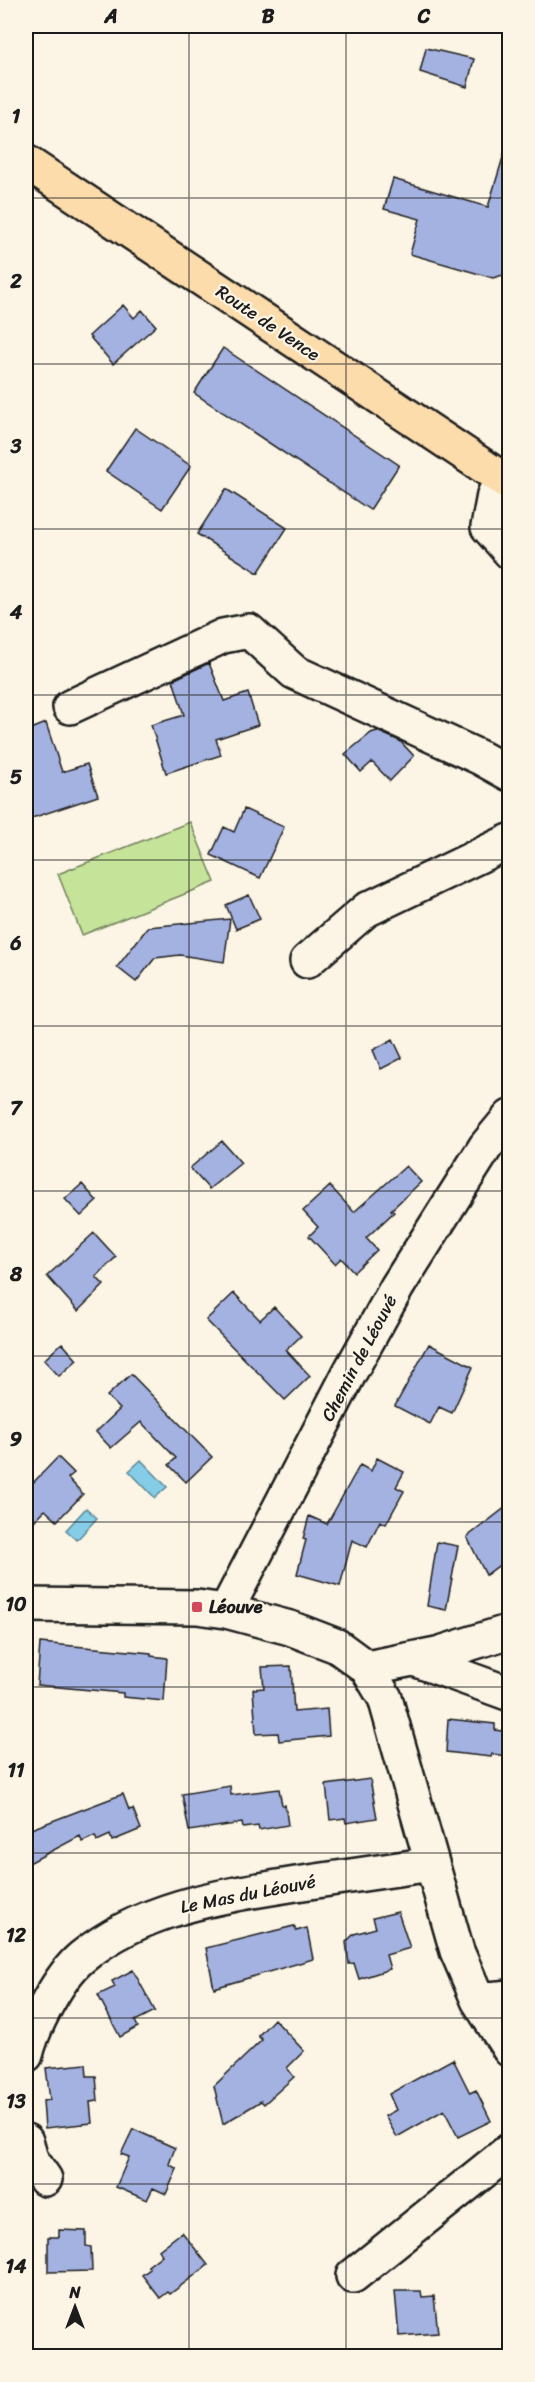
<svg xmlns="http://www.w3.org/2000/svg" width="535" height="2382" viewBox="0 0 535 2382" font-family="Sriracha,sans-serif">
<rect width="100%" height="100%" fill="#fcf5e5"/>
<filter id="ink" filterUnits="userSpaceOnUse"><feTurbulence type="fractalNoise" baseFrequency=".0167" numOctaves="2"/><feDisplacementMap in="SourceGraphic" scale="12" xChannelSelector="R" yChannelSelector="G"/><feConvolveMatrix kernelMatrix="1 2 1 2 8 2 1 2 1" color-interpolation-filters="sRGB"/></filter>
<g filter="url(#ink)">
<path fill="#c6e39a" stroke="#71805b" stroke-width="1.5" d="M190 822 215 882 82 935 58 874Z"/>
<path fill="#85cde6" stroke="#5b8695" stroke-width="1.5" d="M141 1460 167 1487 155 1498 129 1471Z
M86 1508 97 1518 77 1540 66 1530Z"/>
<path fill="#a4b2e1" stroke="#1c1c1c" stroke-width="1.5" d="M426 48 474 59 467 87 420 72Z
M504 154 510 155V273L493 278 410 254 420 219 384 209 393 179 488 207Z
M123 305 134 318 142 310 156 326 113 364 89 336Z
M223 348 399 465 370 510 194 393Z
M135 428 191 466 162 509 106 471Z
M226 489 287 528 258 573 197 534Z
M209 663 224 701 248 693 258 725 216 739 221 755 166 773 151 725 184 715 173 680Z
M46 723 62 772 87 764 98 796 26 820V731Z
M377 731 400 741 414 756 390 781 372 762 361 772 345 754 371 733Z
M244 809 284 827 260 878 211 855 224 827 234 832Z
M249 895 260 919 236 929 226 905Z
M230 919 224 962 180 955 155 958 136 982 117 967 148 927Z
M393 1039 402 1058 381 1069 373 1050Z
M222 1141 241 1163 209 1189 190 1168Z
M406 1166 421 1182 391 1210 394 1212 366 1238 377 1250 354 1272 341 1258 335 1264 309 1236 318 1227 303 1211 330 1186 354 1212Z
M82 1184 97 1201 81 1216 65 1199Z
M94 1233 116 1257 96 1277 104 1285 78 1311 47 1276Z
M234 1293 260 1320 274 1307 301 1336 286 1350 310 1376 285 1400 206 1320Z
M62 1343 77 1360 59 1376 44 1360Z
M429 1344 473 1367 452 1413 439 1407 430 1424 395 1406Z
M131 1374 212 1457 186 1482 169 1465 176 1458 141 1422 111 1448 96 1432 120 1409 107 1396Z
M58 1457 74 1473 68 1478 83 1494 57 1521 45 1510 26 1529V1490Z
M377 1458 404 1472 396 1487 404 1491 386 1524 380 1521 367 1547 352 1540 340 1586 297 1574 306 1540 303 1539 309 1516 327 1524 360 1465 371 1471Z
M510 1504V1557L486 1575 467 1537Z
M437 1542 458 1546 446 1610 427 1606Z
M40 1643 151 1653V1656L167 1658 164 1701 123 1697V1693L37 1685Z
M291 1666 294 1712 327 1709 329 1736 279 1741 278 1733 256 1734 253 1689 264 1688 262 1667Z
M448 1719 495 1724V1730L510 1732 508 1756 492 1754 491 1757 446 1752Z
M370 1779 377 1818 346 1823 345 1818 330 1820 326 1785Z
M230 1786 231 1795 279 1789 282 1805H285L288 1825 259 1830 258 1826 243 1828 242 1823 189 1831 182 1794Z
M123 1794 129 1810 133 1809 141 1829 112 1841 110 1835 97 1841 95 1836 82 1842 80 1836 29 1863 26 1831Z
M398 1912 410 1948 386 1955 390 1969 359 1979 354 1963 349 1964 346 1942 354 1934 376 1928 373 1918Z
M294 1926 296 1931 307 1928 313 1959 214 1988 206 1948Z
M133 1970 155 2011 135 2021 138 2027 120 2037 98 1995 115 1987 112 1981Z
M274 2019 304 2051 287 2068 294 2077 264 2104 261 2101 223 2124 214 2086 262 2040 258 2036Z
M453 2059 470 2093 476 2090 491 2121 458 2137 444 2110 397 2137 385 2116 396 2110 389 2094Z
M86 2064 87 2076H96L98 2101 90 2102 92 2123 45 2128 43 2101 50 2100 46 2068Z
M133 2129 175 2148 169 2164 177 2169 166 2194 153 2188 147 2200 116 2187 129 2157 121 2154Z
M59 2230 86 2231V2246L91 2247 92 2271 48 2272V2237H59Z
M182 2232 208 2265 170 2294 168 2292 160 2298 142 2275 150 2269 148 2266 162 2255 159 2250Z
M395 2291H421L422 2297 434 2296 438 2333 399 2336Z"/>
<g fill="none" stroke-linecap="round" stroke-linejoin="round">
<defs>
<path id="minor" d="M502 479 494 495 488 527 510 552
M70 707 223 636 249 631 294 672 481 758 510 774
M307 961 366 910 510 841
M26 1605 197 1607 226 1611 290 1628 337 1646 367 1668 385 1698 457 1951 478 2000 510 2050
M226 1611 350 1372 397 1287 486 1146 510 1117
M414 1659 510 1694
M367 1668 437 1654 510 1631
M478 2000 510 1997
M26 2055C33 2026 59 1976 82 1957 143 1907 221 1896 296 1884 341 1877 387 1871 432 1864
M26 2141 31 2159 45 2179
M353 2276 510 2150"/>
<path id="major" d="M26 162 510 484"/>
</defs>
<use href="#minor" stroke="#1c1c1c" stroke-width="38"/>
<use href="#major" stroke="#1c1c1c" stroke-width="38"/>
<use href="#minor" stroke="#fcf5e5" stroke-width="33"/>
<use href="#major" stroke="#fddcac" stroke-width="33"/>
</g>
</g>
<path fill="none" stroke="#1c1c1c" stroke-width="1.5" stroke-opacity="0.55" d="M189 26V2356M346 26V2356M26 198H510M26 364H510M26 529H510M26 695H510M26 860H510M26 1026H510M26 1191H510M26 1356H510M26 1522H510M26 1687H510M26 1853H510M26 2018H510M26 2184H510"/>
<rect fill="#d1495b" stroke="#fcf5e5" stroke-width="2" x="191" y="1601" width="12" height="12" rx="3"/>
<g text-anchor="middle" stroke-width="4.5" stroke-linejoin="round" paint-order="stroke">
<g font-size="18" fill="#1c1c1c" stroke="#fcf5e5">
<text transform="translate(268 323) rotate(34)" y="6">Route de Vence</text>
<text transform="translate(359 1358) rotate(-62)" y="6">Chemin de Léouvé</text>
<text transform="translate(248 1894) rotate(-11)" y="6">Le Mas du Léouvé</text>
</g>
<g font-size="18" font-weight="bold" fill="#1c1c1c" stroke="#fcf5e5" text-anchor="start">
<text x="209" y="1613">Léouve</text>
</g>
</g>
<rect width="535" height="2382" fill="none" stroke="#fcf5e5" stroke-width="66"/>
<g transform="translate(75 2307)" stroke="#fcf5e5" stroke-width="4.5" paint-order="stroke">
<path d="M0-4.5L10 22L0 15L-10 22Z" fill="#1c1c1c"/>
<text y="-9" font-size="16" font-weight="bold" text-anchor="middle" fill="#1c1c1c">N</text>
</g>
<rect x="33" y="33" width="469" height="2316" fill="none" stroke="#1c1c1c" stroke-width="2"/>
<g font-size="20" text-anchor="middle" font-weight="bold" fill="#1c1c1c">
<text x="111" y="23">A</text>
<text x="268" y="23">B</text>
<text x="424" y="23">C</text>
<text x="16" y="123">1</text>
<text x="16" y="288">2</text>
<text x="16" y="453">3</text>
<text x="16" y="619">4</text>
<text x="16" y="784">5</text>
<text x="16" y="950">6</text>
<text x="16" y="1115">7</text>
<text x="16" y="1281">8</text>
<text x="16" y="1446">9</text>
<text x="16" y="1611">10</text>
<text x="16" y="1777">11</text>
<text x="16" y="1942">12</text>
<text x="16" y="2108">13</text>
<text x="16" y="2273">14</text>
</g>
</svg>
